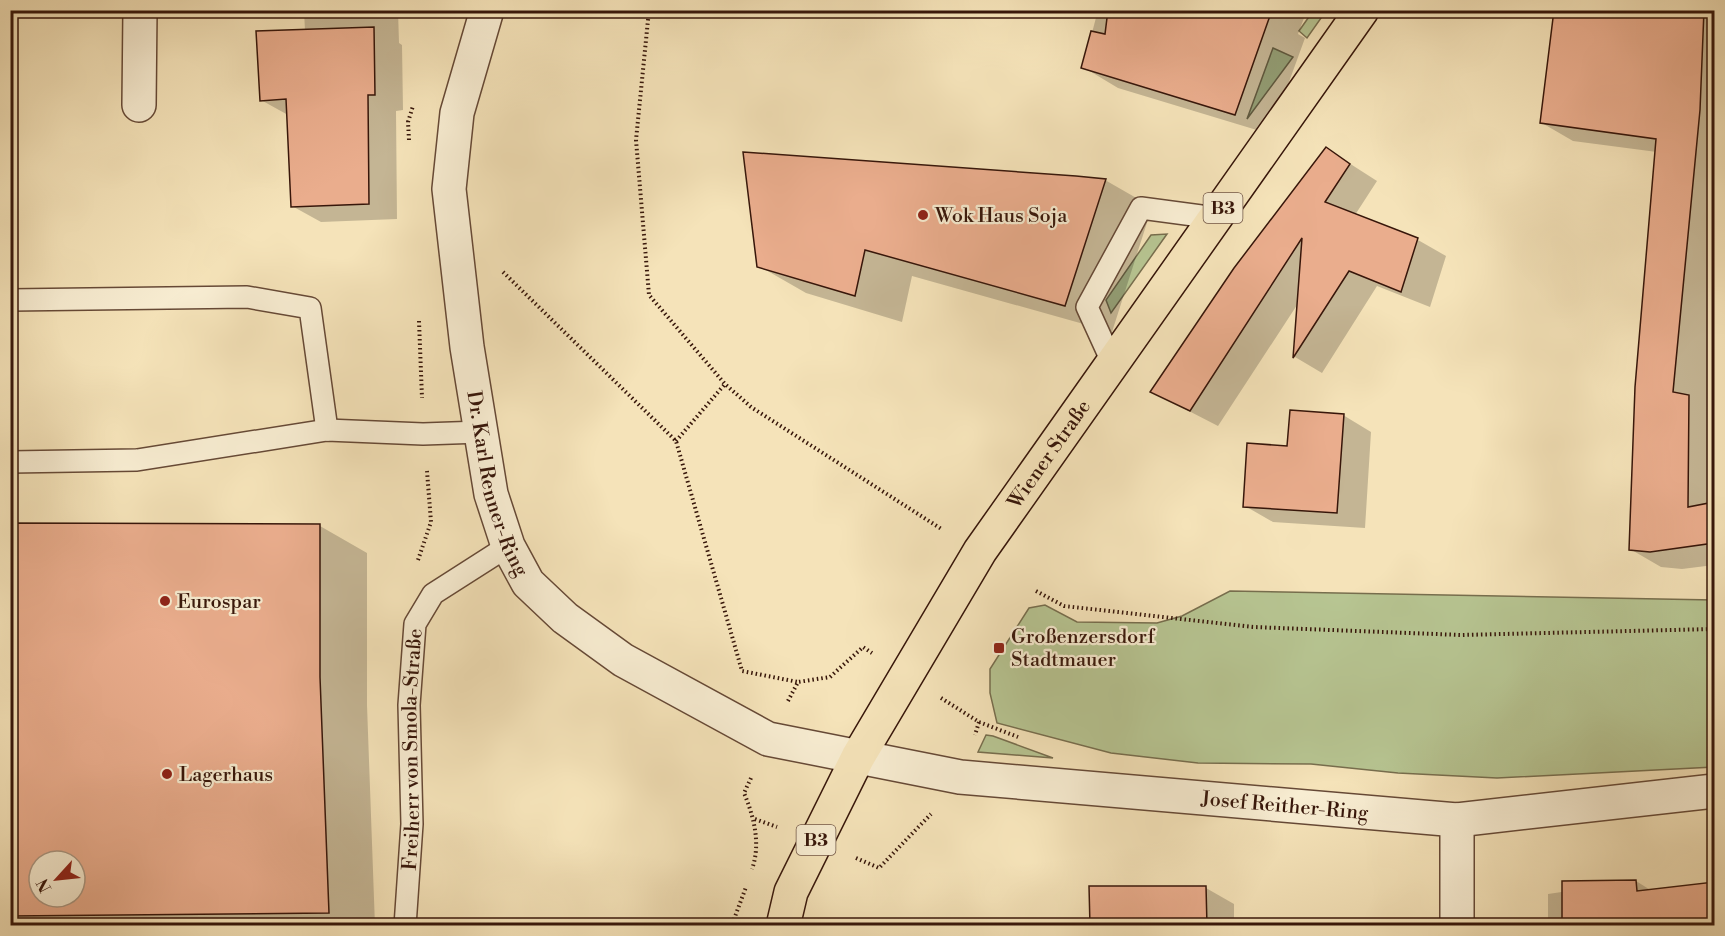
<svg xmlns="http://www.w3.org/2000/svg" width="1725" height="936" viewBox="0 0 1725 936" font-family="'Libre Bodoni',serif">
<rect width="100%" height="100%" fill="#f5e3b9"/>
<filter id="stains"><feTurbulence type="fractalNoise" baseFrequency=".00333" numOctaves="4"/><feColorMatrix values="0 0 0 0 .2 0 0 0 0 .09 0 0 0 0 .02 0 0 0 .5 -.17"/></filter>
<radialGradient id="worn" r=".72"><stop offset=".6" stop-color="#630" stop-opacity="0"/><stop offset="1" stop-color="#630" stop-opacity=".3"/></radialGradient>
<path fill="#b7c592" stroke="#776e4e" stroke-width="1.5" d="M1313 11H1326L1307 38 1299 31Z
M1273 48 1293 57 1247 119Z
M1167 234 1111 313 1106 300 1151 235Z
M1230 591 1714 600V767L1497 778 1398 773 1311 764 1198 763 1111 753 997 723 990 693V669L1029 608 1045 605 1077 622 1157 623 1182 616Z
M986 735 993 736 1053 758 978 752Z"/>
<path fill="#0003" fill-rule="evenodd" d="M304 10H398L399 43 402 45 403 110 396 111 397 219 321 222 292 206 288 115 261 100 305 31Z
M1098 10H1307L1298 34 1305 38 1270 134 1118 88 1083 67Z
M1556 10H1714V565L1682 569 1661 567 1630 549 1657 152 1573 141 1542 123Z
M1327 149 1377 181 1355 215 1418 240 1446 256 1430 307 1377 286 1322 373 1295 357 1299 302 1218 426 1152 392Z
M1105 180 1152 207 1112 332 912 276 902 322 806 293 759 266Z
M1343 415 1371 432 1365 528 1273 522 1245 506Z
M10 525 320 526 367 553V705L375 926H10ZM39 861H75V897H39Z
M1636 881 1652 891 1714 884V926H1548V894Z
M1206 888 1234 904V926H985L1091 920Z"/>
<path fill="#eaad8d" stroke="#37160a" stroke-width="1.5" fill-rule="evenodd" d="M1108 10H1272L1235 115 1081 68 1091 31 1105 34Z
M1554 10H1704L1700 110 1673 392 1689 395 1688 507 1714 502V543L1650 552 1629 550 1635 387 1656 139 1540 123Z
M374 27 375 95H368L369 204 291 207 286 99 260 101 256 31Z
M1326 147 1350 164 1325 202 1418 238 1401 292 1349 271 1293 358 1302 238 1190 411 1150 392 1234 268Z
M743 152 1076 176 1106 179 1065 306 865 250 855 296 757 267Z
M1290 410 1344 414 1337 513 1243 507 1247 443 1287 446Z
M10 523 320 524V677L329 913 10 916ZM39 861H75V897H39Z
M1636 880 1637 891 1714 882V926H1562V881Z
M1089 886H1206L1207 926H1090Z"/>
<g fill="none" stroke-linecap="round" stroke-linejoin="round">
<defs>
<g id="lane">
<path d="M10 300 247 297 310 308 327 430"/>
<path d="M1113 364 1087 307 1141 208 1216 218"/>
<path d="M10 462 137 460 327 430 423 434 481 432"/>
<path id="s1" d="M405 926 412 824 409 705 415 624 433 594 508 546"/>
</g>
<g id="street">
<path id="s2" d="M487 10 457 113 449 189 467 347 491 494 508 546 528 583 565 618 623 660 768 739 960 777 1457 820 1714 791"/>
<path d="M139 105 140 10"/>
<path d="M1457 820V926"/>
</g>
<g id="primary">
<path id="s3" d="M783 926 791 892 858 757 980 551 1362 10"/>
</g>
</defs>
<use href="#lane" stroke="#664936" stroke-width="24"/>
<use href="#street" stroke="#664936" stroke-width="36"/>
<use href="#primary" stroke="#37160a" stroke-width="36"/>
<path stroke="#37160a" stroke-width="4" stroke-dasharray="1.5 3" stroke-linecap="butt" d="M649 10 636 140 649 295 725 384 751 407 943 530
M409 140 408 122 413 106
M503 272 676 441 742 671 798 682
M419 321 422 398
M676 441 725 384
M418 560 431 522 427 471
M1036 591 1064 606 1253 627 1461 635 1714 629
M941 698 979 722 975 735
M788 701 798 682 830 677 863 647 872 653
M979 722 1018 737
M751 778 744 793C754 817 761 844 752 869
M755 819 777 827
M856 858 879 868 931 814
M728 926 733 922 746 887"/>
<use href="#lane" stroke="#f8edd2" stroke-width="21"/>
<use href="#street" stroke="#f8edd2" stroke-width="33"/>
<use href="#primary" stroke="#f5e3b9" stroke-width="33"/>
</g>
<g fill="#8f2418" stroke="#f8edd2" stroke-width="2">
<circle cx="923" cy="215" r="6"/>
<circle cx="165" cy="601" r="6"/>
<rect x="993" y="642" width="12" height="12" rx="3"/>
<circle cx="167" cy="774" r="6"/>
</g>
<g text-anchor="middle" stroke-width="4.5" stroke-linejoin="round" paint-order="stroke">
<g fill="#f8edd2" stroke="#715646" stroke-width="1.5">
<rect x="1203.5" y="193" width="39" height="30" rx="4.5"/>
<rect x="796.5" y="825" width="39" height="30" rx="4.5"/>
</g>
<g font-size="18" font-weight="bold" fill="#37160a">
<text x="1223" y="214">B3</text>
<text x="816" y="846">B3</text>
</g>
<g font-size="20" fill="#37160a" stroke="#f8edd2" text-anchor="start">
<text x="935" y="222">Wok Haus Soja</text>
<text x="177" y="608">Eurospar</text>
<text x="1011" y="643">Großenzersdorf<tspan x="1011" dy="23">Stadtmauer</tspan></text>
<text x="179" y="781">Lagerhaus</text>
</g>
<g font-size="20" fill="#37160a" stroke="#f8edd2">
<text dy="7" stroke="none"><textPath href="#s3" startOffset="544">Wiener Straße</textPath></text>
<text dy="7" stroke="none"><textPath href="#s2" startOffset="483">Dr. Karl Renner-Ring</textPath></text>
<text dy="7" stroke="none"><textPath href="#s1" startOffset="177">Freiherr von Smola-Straße</textPath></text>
<text dy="7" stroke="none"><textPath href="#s2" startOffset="1398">Josef Reither-Ring</textPath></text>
</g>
</g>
<rect width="1725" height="936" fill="none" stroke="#f5e3b9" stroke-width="36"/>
<rect x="12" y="12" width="1701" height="912" fill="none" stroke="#37160a" stroke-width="3"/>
<rect x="18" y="18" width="1689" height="900" fill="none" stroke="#37160a" stroke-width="1.5"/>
<g transform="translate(57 879) rotate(243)"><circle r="28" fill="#f8edd2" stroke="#ab9782" stroke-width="1.5"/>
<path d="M0-4.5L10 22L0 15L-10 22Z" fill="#8f2418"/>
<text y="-9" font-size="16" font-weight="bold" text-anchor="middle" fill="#37160a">N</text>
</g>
<rect width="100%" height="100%" filter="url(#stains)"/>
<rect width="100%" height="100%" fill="url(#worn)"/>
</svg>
